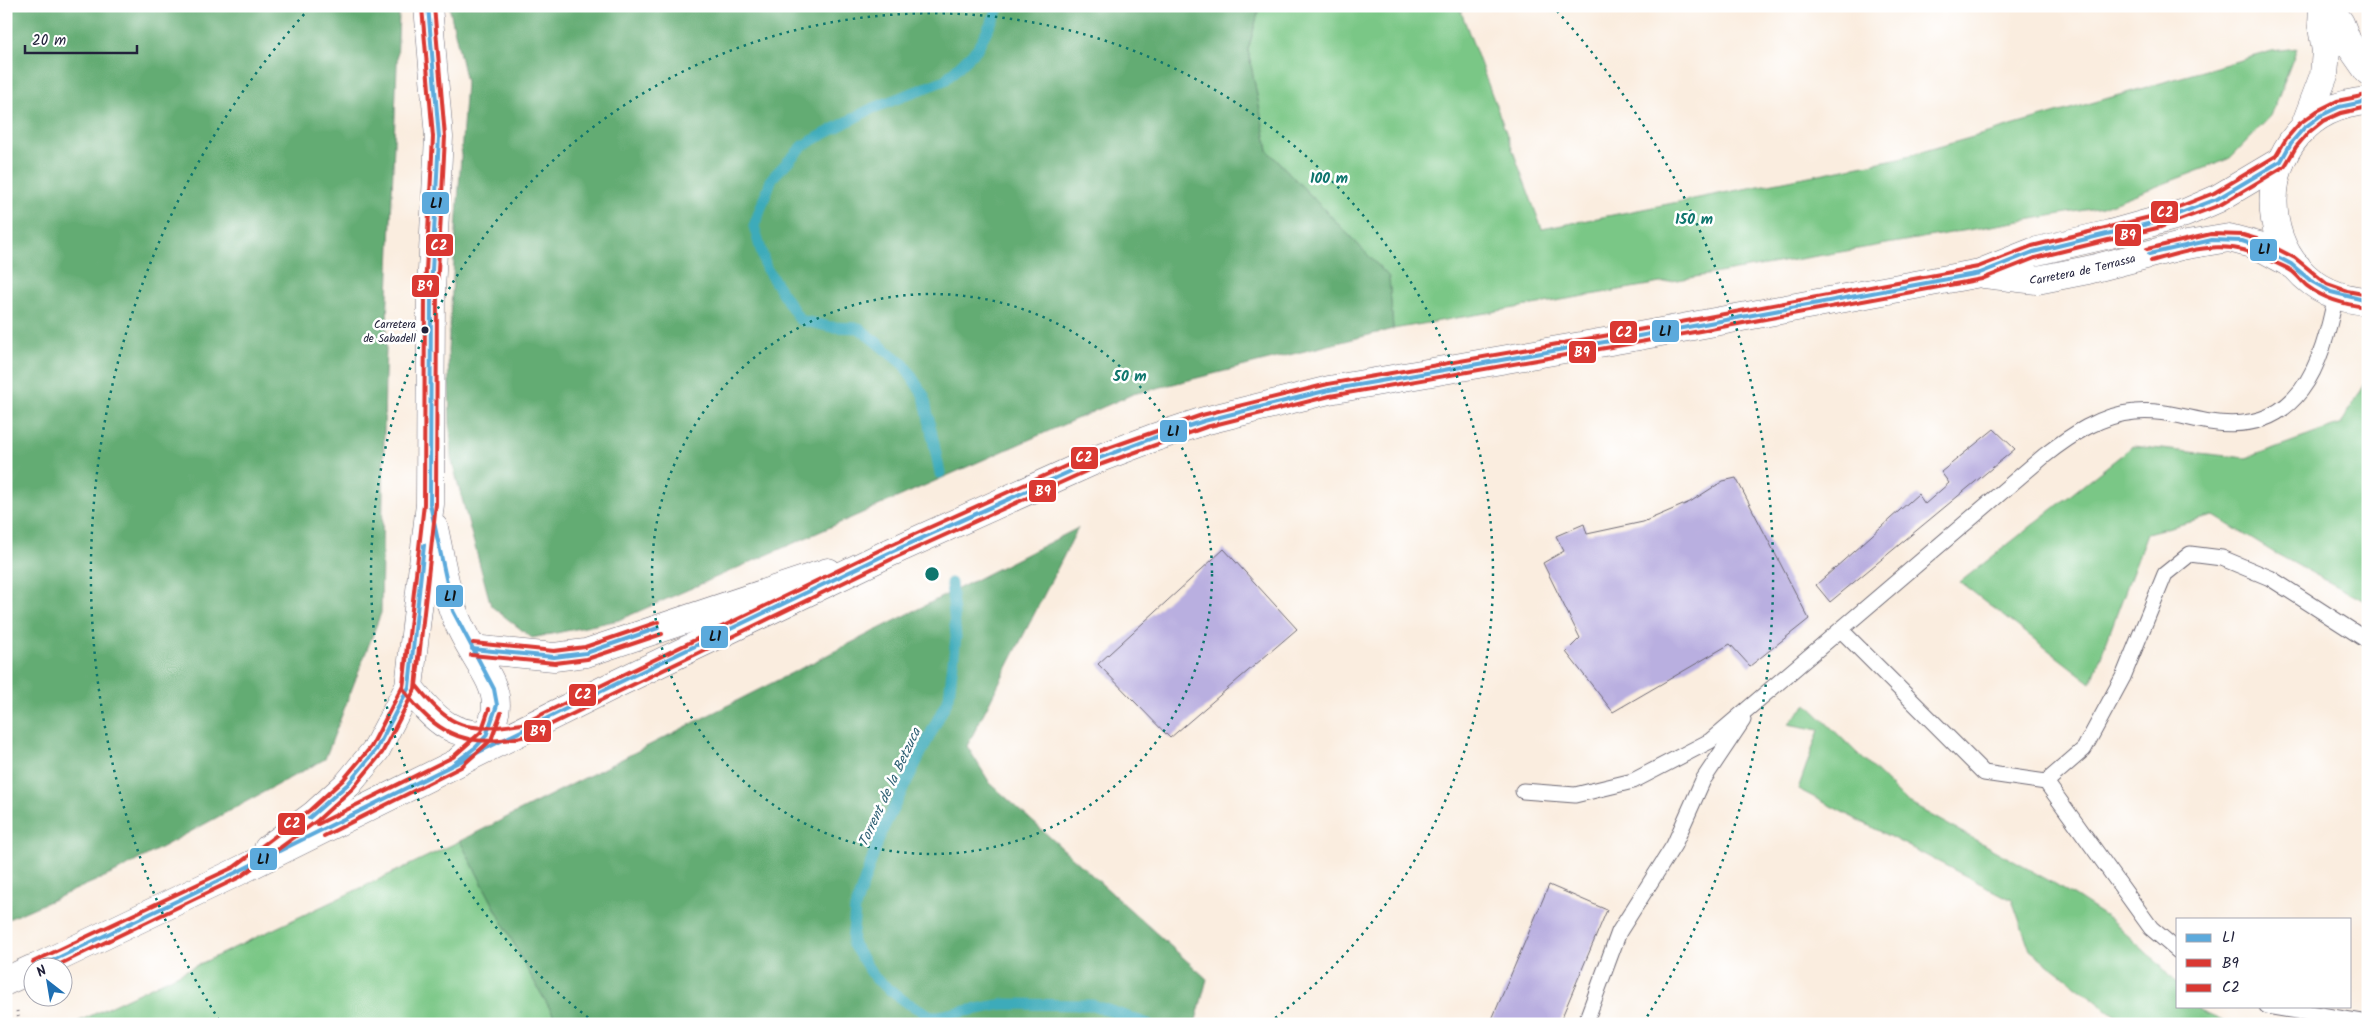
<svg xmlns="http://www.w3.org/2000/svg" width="2374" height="1030" viewBox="0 0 2374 1030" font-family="Kalam,sans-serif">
<rect width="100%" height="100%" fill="#fff"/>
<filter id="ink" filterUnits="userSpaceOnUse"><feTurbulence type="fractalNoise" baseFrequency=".02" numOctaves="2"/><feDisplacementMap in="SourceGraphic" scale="10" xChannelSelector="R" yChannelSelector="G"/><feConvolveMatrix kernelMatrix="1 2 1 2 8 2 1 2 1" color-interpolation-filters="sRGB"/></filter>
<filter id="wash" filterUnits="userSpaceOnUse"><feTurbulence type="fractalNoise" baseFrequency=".0096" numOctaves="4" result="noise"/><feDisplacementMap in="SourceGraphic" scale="20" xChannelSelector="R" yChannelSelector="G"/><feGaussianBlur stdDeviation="1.12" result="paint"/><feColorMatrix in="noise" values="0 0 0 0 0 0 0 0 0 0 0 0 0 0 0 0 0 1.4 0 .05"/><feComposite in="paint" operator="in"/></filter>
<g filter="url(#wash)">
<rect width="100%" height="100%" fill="#faeddf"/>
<path fill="#7ac786" stroke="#4e7460" d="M1260 6H1459L1542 229 1900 158 2272 51 2297 48 2271 116 2229 159 2102 207 1393 329 1389 277 1268 151 1248 50Z
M2368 379V603L2273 552 2214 516 2147 533 2091 683 1960 582 2133 446 2246 458 2341 424Z
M1807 704 1907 802 2057 885 2111 920 2161 966 2178 985V1006H2197L2200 1010 2232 1024H2126L2030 950 2012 900 1798 789 1819 730 1788 724Z
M460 841 528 971 559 1024H73Z"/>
<path fill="#63ac73" stroke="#426757" d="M6 6H396L399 14 385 375 381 613 325 759 116 872 6 920Z
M449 6H1260L1248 50 1268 151 1389 277 1393 329 1133 394 619 620 532 638 491 606 451 458 448 350 466 82Z
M1078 528 967 746 990 783 1207 979 1195 1024H559L528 971 460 841Z"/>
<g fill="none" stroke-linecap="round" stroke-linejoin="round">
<path stroke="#3cabba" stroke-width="11" d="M940 473 924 396 904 365 859 328 831 327 800 320 766 268 754 226 772 178 804 145 871 109 945 80 977 49 1000 6
M951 583 956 637 949 697 881 833 855 908 852 943 875 978 904 1001 933 1017 1004 1004 1093 1005 1148 1024"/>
</g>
<g id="blocks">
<path fill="#b9afe0" d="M1994 429 2015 449 1830 602 1816 585 1918 494 1925 504 1949 483 1941 472Z
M1736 478 1809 619 1750 666 1730 644 1613 712 1566 652 1580 638 1543 563 1564 551 1556 536 1584 524 1587 534 1643 522 1690 502 1723 481Z
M1224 549 1297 629 1170 738 1098 664Z
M1549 885 1607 910 1559 1024H1490Z"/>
</g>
</g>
<g filter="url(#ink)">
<use href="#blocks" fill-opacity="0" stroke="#6e6974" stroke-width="1"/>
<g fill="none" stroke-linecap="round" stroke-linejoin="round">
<defs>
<path id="service" d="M1841 630 1984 773 2046 782 2084 749 2123 677 2165 574 2190 554 2222 558 2270 578 2368 641
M2046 782 2151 928 2178 951
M1523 791 1575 795 1633 781 1710 741 2044 456C2071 435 2100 415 2135 412 2160 409 2186 418 2210 422 2299 436 2322 366 2336 294
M2267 1006 2368 1023
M1585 1024 1619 932 1674 845 1703 780 1743 720"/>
<path id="minor" d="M434 528C440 555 444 584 453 610 475 674 533 700 461 759
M472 649 554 657 586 653 828 572
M409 687C435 721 455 741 501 733
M268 849 314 815 348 784 376 750 409 687 430 504 431 290 439 137 428 6"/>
<path id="tertiary" d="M2328 6 2340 23 2347 41 2368 71
M2304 128 2324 75 2326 51 2322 27 2323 6"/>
<g id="primary">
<path d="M2368 101C2242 110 2242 294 2368 301"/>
<path id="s1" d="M1984 274 2037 280 2088 270 2181 246 2229 238 2259 246 2297 267"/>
<path d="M36 968 237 872 618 683 889 553 1100 458 1153 438 1204 421 1329 390 1639 336 1980 273 2033 252 2110 234 2185 213 2217 199 2281 161"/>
<path d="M6 981 32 969"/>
</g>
</defs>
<use href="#service" stroke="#6e6974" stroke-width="17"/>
<use href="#minor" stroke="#6e6974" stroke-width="29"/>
<use href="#tertiary" stroke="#6e6974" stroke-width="29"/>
<use href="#primary" stroke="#6e6974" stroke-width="29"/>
<path stroke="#6e6974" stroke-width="3" stroke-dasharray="1 4" stroke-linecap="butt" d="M17 1011 20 1024"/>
<use href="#service" stroke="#fff" stroke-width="15"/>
<use href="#minor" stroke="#fff" stroke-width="28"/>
<use href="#tertiary" stroke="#fff" stroke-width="28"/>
<use href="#primary" stroke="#fff" stroke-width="28"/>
<defs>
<path id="bus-1" d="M428 6 439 137 431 290 430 504 453 611 494 689 497 705 486 736 476 747 452 765
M2149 254 2212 240 2242 241 2257 246 2291 264 2311 281 2331 292 2368 301
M472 649 554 657 586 653 658 628
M309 818 348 784 376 750 409 687 424 545
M37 968 237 872 618 683 889 553 1100 458 1153 438 1204 421 1329 390 1639 336 1980 273 2033 252 2160 221 2217 199 2281 161 2291 143 2304 128 2320 116 2339 107 2368 101"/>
<path id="bus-2" d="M422 7 433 137 425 290 424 504 403 688C407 696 415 705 422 712 453 744 485 745 527 736L892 559 1102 464 1206 427 1330 396 1640 342 1982 279 2035 258 2161 227 2220 205 2285 166 2296 147 2308 133 2323 121 2341 113 2368 107
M2151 261C2198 248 2230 237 2276 263 2282 266 2288 268 2293 272 2298 276 2302 282 2307 286 2324 299 2346 305 2367 307
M471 655 555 663 587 659 662 634
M324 836 461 767 491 740 501 713
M52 968 240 877 318 820 353 788 382 753 415 689 419 648"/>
<path id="bus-3" d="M434 6 445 137 437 290 436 504 416 685C452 730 466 732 522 724L886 547 1097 452 1202 415 1328 384 1638 330 1978 267 2032 246 2158 215 2214 193 2276 156 2286 139 2299 124 2317 111 2337 101 2367 95
M2147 249 2211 234 2243 235 2260 240 2295 258 2327 284 2347 291 2368 295
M473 643 554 651 585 647 658 622
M318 824 453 757 481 732 489 709
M33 962 234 867 310 810 343 780 371 747 403 685 407 646"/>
</defs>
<use href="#bus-1" stroke="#fff" stroke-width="8"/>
<use href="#bus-2" stroke="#fff" stroke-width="8"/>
<use href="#bus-3" stroke="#fff" stroke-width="8"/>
<use href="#bus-1" stroke="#5caadc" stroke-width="4"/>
<use href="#bus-2" stroke="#da3832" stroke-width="4"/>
<use href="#bus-3" stroke="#da3832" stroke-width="4"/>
</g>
</g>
<g fill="none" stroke="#0f766e" stroke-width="2.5" stroke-dasharray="2.5 5">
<circle cx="932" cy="574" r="280"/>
<path d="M594 1022A561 561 0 1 1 1270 1022"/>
<path d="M219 1020A841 841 0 0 1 307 11M1557 11A841 841 0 0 1 1645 1020"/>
</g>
<circle fill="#22223b" stroke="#fff" stroke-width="2" cx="425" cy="330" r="4.5"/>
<g text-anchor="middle" stroke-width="5" stroke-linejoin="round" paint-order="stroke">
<g font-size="11" fill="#22223b" stroke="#fff" text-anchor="end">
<text x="416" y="328">Carretera<tspan x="416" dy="14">de Sabadell</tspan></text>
</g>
<g font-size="12" fill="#22223b" stroke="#fff">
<text dy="4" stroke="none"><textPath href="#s1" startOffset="100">Carretera de Terrassa</textPath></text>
</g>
<g font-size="14" font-style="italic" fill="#2e6074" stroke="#fff">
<text transform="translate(889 787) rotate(-65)" y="5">Torrent de la Betzuca</text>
</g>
</g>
<circle cx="932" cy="574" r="8" fill="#0f766e" stroke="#fff" stroke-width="2.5"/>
<g font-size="15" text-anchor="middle" font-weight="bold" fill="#0f766e" stroke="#fff" stroke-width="5" stroke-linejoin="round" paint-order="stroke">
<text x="1329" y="183">100 m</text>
<text x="1694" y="224">150 m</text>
<text x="1130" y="381">50 m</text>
</g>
<g stroke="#fff" stroke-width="2">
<rect x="421" y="191" width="29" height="24" rx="5" fill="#5caadc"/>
<rect x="2150" y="200" width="29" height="24" rx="5" fill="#da3832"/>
<rect x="2114" y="223" width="28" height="24" rx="5" fill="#da3832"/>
<rect x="425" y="233" width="29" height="24" rx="5" fill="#da3832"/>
<rect x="2249" y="238" width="29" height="24" rx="5" fill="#5caadc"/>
<rect x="411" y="274" width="29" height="24" rx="5" fill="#da3832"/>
<rect x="1651" y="319" width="29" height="24" rx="5" fill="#5caadc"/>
<rect x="1609" y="320" width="29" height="24" rx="5" fill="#da3832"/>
<rect x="1568" y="340" width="29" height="24" rx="5" fill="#da3832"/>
<rect x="1159" y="419" width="29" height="24" rx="5" fill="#5caadc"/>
<rect x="1070" y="446" width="29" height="24" rx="5" fill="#da3832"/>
<rect x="1028" y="479" width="29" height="24" rx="5" fill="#da3832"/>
<rect x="435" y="584" width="29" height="24" rx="5" fill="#5caadc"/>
<rect x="700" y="625" width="29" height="24" rx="5" fill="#5caadc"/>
<rect x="568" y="683" width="29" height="24" rx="5" fill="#da3832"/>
<rect x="523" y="719" width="29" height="24" rx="5" fill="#da3832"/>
<rect x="277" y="812" width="29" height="24" rx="5" fill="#da3832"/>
<rect x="249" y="847" width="29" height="24" rx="5" fill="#5caadc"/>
</g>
<g font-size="14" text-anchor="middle" font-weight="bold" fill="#fff">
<text x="2165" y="217">C2</text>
<text x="2128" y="240">B9</text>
<text x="439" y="250">C2</text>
<text x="425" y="291">B9</text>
<text x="1624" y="337">C2</text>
<text x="1582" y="357">B9</text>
<text x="1084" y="462">C2</text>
<text x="1043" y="496">B9</text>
<text x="583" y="699">C2</text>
<text x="538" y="736">B9</text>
<text x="292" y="828">C2</text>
</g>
<g font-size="14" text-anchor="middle" font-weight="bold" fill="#111">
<text x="436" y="208">L1</text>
<text x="2264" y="254">L1</text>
<text x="1665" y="336">L1</text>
<text x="1173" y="436">L1</text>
<text x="450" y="601">L1</text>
<text x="715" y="641">L1</text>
<text x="263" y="864">L1</text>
</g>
<rect width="2374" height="1030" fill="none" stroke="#fff" stroke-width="25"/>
<rect x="2176" y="918" width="175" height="90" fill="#ffffff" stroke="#a7a7b1"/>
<rect x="2186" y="934" width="25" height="8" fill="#5caadc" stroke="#a7a7b1"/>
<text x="2222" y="942" font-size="15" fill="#22223b">L1</text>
<rect x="2186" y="959" width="25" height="8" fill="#da3832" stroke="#a7a7b1"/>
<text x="2222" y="968" font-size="15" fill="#22223b">B9</text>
<rect x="2186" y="984" width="25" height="8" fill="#da3832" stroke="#a7a7b1"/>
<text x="2222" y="992" font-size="15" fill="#22223b">C2</text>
<g transform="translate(48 982) rotate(329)"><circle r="24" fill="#ffffff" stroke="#a7a7b1"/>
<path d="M0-4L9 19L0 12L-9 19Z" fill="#1f6fb2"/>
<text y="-8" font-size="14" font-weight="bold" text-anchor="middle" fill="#22223b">N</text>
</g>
<path d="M25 45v8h112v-8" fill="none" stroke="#22223b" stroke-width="2.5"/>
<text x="32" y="45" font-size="15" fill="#22223b" stroke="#ffffff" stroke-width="4" paint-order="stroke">20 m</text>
</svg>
